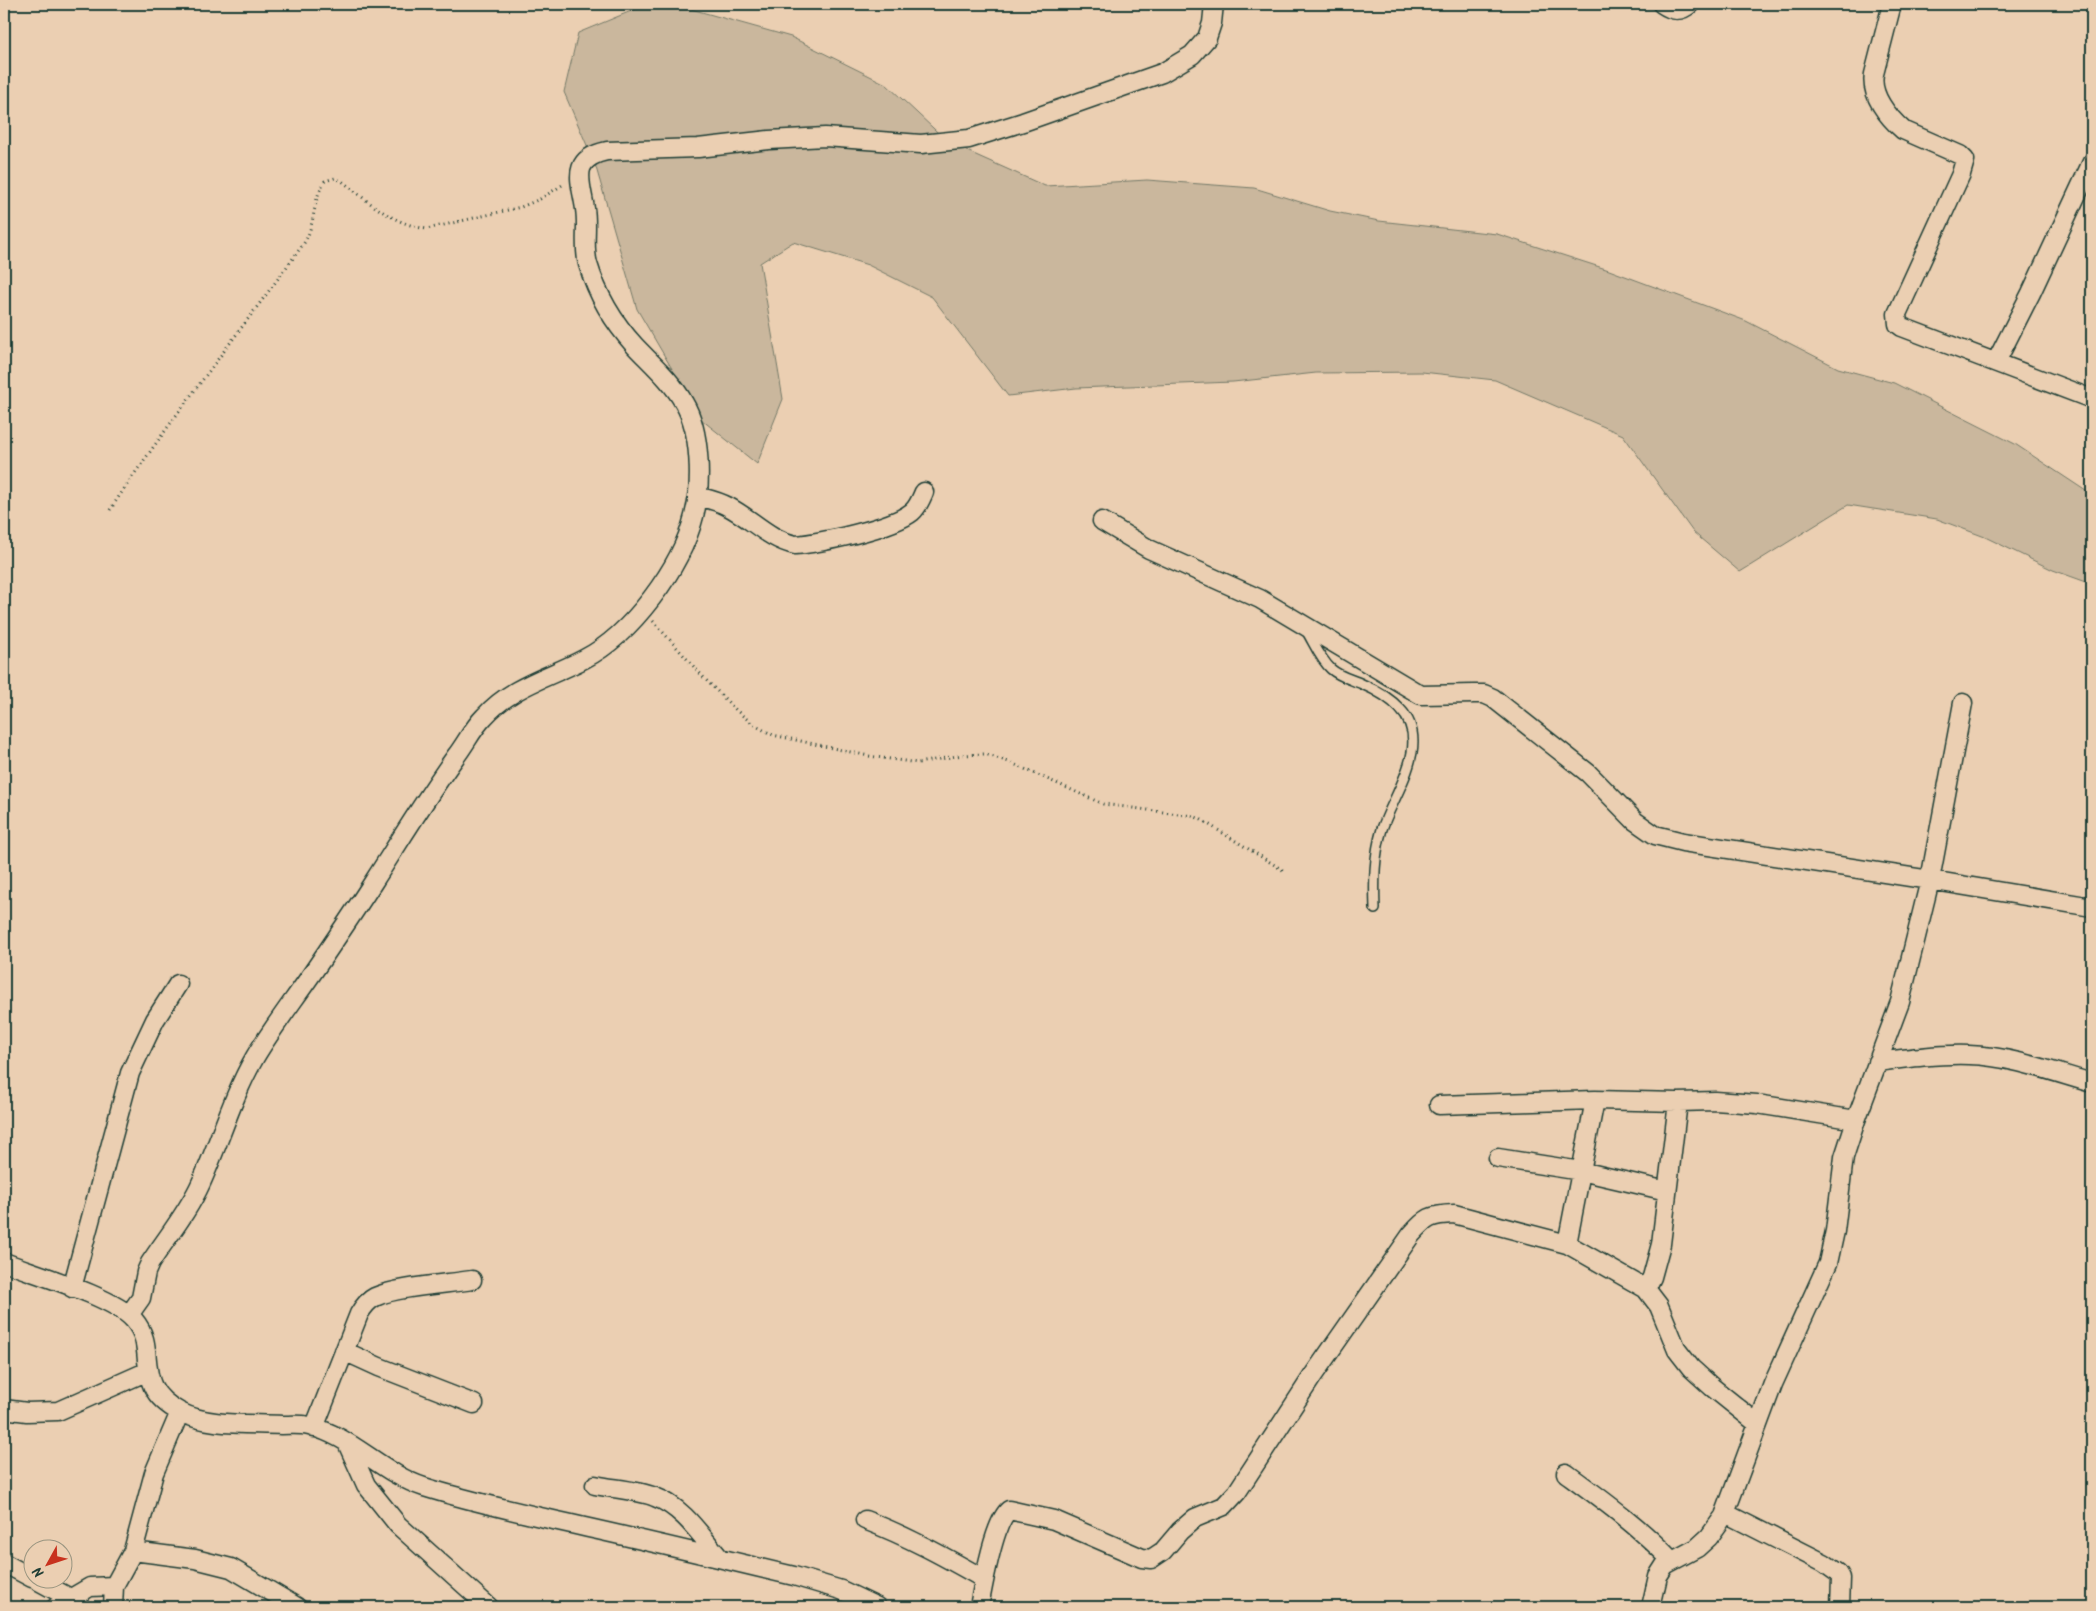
<svg xmlns="http://www.w3.org/2000/svg" width="2096" height="1611" viewBox="0 0 2096 1611" font-family="Kalam,sans-serif">
<rect width="100%" height="100%" fill="#ebcfb2"/>
<filter id="ink" filterUnits="userSpaceOnUse"><feTurbulence type="fractalNoise" baseFrequency=".02" numOctaves="2"/><feDisplacementMap in="SourceGraphic" scale="10" xChannelSelector="R" yChannelSelector="G"/><feConvolveMatrix kernelMatrix="1 2 1 2 8 2 1 2 1" color-interpolation-filters="sRGB"/></filter>
<g filter="url(#ink)">
<path fill="#cab79d" stroke="#747a68" d="M648 4H673L791 37 886 84 949 143 1045 186 1147 180 1254 188 1330 211 1379 221 1497 234 1609 270 1746 321 1838 368 1894 383 2015 444 2092 495V584L2053 570 1985 537 1937 519 1848 505 1740 572 1693 532 1623 435 1495 380 1422 372 1316 373 1233 382 1076 388 1008 396 932 297 868 265 793 242 760 263 783 399 757 464 702 420 637 309 595 164 564 92 578 33Z"/>
<g fill="none" stroke-linecap="round" stroke-linejoin="round">
<defs>
<path id="service" d="M1306 630C1314 643 1320 659 1331 669 1340 677 1351 679 1362 684 1376 690 1390 698 1400 709 1433 743 1394 793 1382 829 1374 856 1374 881 1375 909"/>
<path id="minor" d="M1662 4C1672 11 1680 13 1690 4
M1892 4 1874 74C1870 95 1888 117 1903 130L1960 155 1965 160 1961 174 1897 314 1898 324 1902 327 2092 399
M1996 362 2031 293 2092 162
M697 496C708 499 718 501 727 506 751 518 768 539 795 545 821 543 892 528 912 512 918 507 921 499 924 492
M1102 521 1149 549 1260 599 1421 695 1474 694H1484L1493 698 1588 773 1635 821 1655 835 1683 842 1930 880 2092 907
M1877 1062C1908 1058 1939 1054 1969 1055 2011 1056 2053 1072 2092 1083
M1439 1105 1595 1100 1678 1102 1715 1101 1757 1104 1856 1120
M1498 1158 1581 1171 1667 1191
M1567 1244 1595 1100
M4 1262C35 1274 114 1297 134 1320 160 1350 129 1385 180 1412 209 1427 250 1423 282 1425 291 1425 300 1424 309 1426 350 1435 383 1474 424 1487 475 1503 528 1514 580 1526 652 1542 723 1559 794 1576L841 1590 877 1607
M72 1288 130 1073 155 1020 178 984
M1646 1289 1652 1277 1661 1244 1678 1102
M129 1315 141 1298 146 1272 150 1263C167 1237 188 1212 201 1183 220 1141 232 1097 255 1057 271 1030 291 1004 309 978 331 946 353 914 374 881 401 839 427 796 456 756 466 743 473 728 484 717 513 685 548 678 584 659 631 635 681 568 694 516 702 485 701 431 684 403 672 381 652 364 635 346 614 323 597 294 588 264 583 246 588 227 585 209 581 181 569 159 607 151L698 148 769 140 825 137 921 144 969 139 1023 122 1162 73 1192 55 1207 38 1212 23 1214 4
M344 1351 379 1367 474 1404
M4 1409 27 1412 58 1411 148 1371
M314 1428 359 1314C363 1307 367 1301 375 1297 396 1287 447 1284 472 1280
M347 1443 366 1485 398 1525 489 1607
M1566 1473C1604 1501 1640 1527 1672 1561
M595 1485C614 1489 637 1490 655 1497 683 1507 701 1536 719 1557
M1725 1513 1824 1563 1838 1573 1841 1578 1840 1607
M865 1520C907 1536 945 1557 984 1579
M133 1551 195 1559 231 1568 297 1607
M4 1563 32 1578
M33 1578 70 1598
M56 1607 90 1587 114 1586
M113 1607 114 1586 133 1551 154 1473 180 1412
M979 1607C983 1586 994 1522 1009 1510L1054 1520 1142 1558 1151 1559 1163 1551 1180 1531 1195 1518 1224 1506 1237 1492 1314 1374 1411 1235C1427 1217 1430 1215 1454 1214L1567 1244 1646 1289 1659 1306 1677 1350 1691 1368 1712 1387 1758 1424
M1651 1607 1658 1576 1665 1565 1697 1548 1709 1537 1724 1516 1773 1384 1828 1263 1835 1231 1844 1157 1856 1120 1900 1002 1930 880 1963 703"/>
</defs>
<use href="#service" stroke="#1f3d34" stroke-width="12"/>
<use href="#minor" stroke="#1f3d34" stroke-width="21"/>
<path stroke="#1f3d34" stroke-width="3" stroke-dasharray="1 4" stroke-linecap="butt" d="M110 510C171 418 240 332 304 243 316 224 312 199 325 181L335 178 342 181C368 202 393 224 427 229L521 207 540 199 564 184
M653 621 705 679 737 711 754 725 773 735 869 756 918 763 962 755 985 754 1009 762 1103 804 1193 816 1200 819 1286 872"/>
<use href="#service" stroke="#ebcfb2" stroke-width="9"/>
<use href="#minor" stroke="#ebcfb2" stroke-width="18"/>
</g>
</g>
<rect width="2096" height="1611" fill="none" stroke="#ebcfb2" stroke-width="20"/>
<rect x="10" y="10" width="2076" height="1591" fill="none" stroke="#1f3d34" stroke-width="2" filter="url(#ink)"/>
<g transform="translate(48 1564) rotate(230)"><circle r="24" fill="#ebcfb2" stroke="#999580"/>
<path d="M0-4L9 19L0 12L-9 19Z" fill="#c8321e"/>
<text y="-8" font-size="14" font-weight="bold" text-anchor="middle" fill="#1f3d34">N</text>
</g>
</svg>
